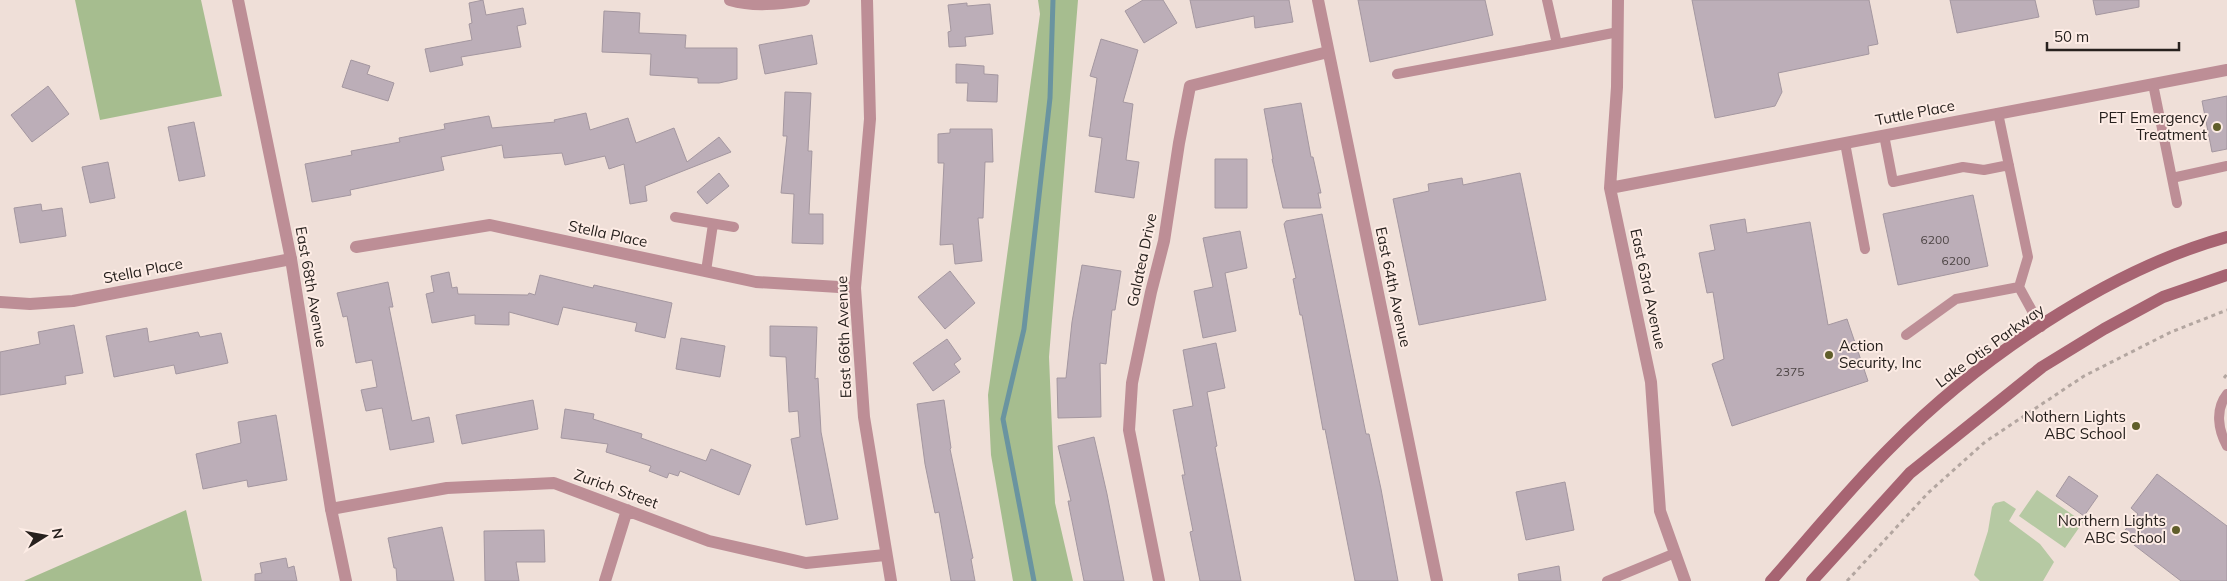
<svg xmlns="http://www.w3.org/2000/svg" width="2227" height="581" viewBox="0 0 2227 581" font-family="Mulish,sans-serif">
<rect width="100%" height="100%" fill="#efdfd8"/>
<path fill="#b6c9a3" d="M2037 490 2083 522 2065 548 2019 516Z
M2004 501 2016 509 2009 521 2040 544 2054 562 2043 581H1980L1974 575 1988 531 1992 507 1995 503Z"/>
<path fill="#a6bd8f" d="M75 0H201L222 96 100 120Z
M1038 0H1078L1049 357 1055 503 1073 581H1013L991 455 988 395 1040 14Z
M186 510 202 581H24Z"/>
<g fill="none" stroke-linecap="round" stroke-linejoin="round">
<path stroke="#6a94a0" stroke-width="5" d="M1034 581 1003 419 1024 329 1050 98 1053 0"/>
</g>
<path fill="#bcaeb8" stroke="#a497a0" d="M483 0 486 15 523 8 526 24 517 26 521 47 461 57 463 65 430 72 425 49 472 40 469 24 472 23 469 3Z
M1143 0H1163L1177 23 1144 43 1125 11Z
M1190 0H1289L1293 22 1255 28 1254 16 1196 28Z
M1358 0H1485L1493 35 1370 62Z
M1692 0H1869L1878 44 1868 46 1869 54 1778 73 1782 92 1775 106 1715 118Z
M1950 0H2035L2039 17 1957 33Z
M2093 0H2139V7L2096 15Z
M967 3V6L990 4 993 34 965 37 966 46 949 47 948 32 951 31 948 5Z
M604 11 640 13 639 33 686 35 685 48H737V79L719 83H698V78L650 75 651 54 602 52Z
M812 35 817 64 765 74 759 45Z
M1101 39 1138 50 1123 102 1133 104 1126 160 1139 162 1134 198 1095 192 1102 138 1089 136 1097 78 1090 76Z
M351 60 370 66 367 74 394 83 388 101 342 87Z
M956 64 984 66V74L998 75 997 102 967 101 968 83H956Z
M48 86 69 114 32 142 11 115Z
M785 92 811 93 808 151H812L809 214H823V244L792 243 794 194 781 193 787 136H783Z
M2227 96V149L2212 152 2202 101Z
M1301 103 1311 157H1313L1321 193H1318L1321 208H1283L1272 159H1273L1264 109Z
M586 113 590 130 628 118 636 143 674 128 687 162 719 137 731 152 645 186 647 201 630 204 624 164 609 169 605 156 565 165 562 153 504 158 502 145 441 157 444 170 350 190 351 195 312 202 305 164 352 155 351 151 400 142 399 138 445 129 444 124 489 116 492 128 555 122 554 120Z
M194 122 205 176 179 181 168 127Z
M950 129H992L993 162H985L983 218H978L982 261 955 264 953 244 940 245 944 163H938V134L950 133Z
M1215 159H1247V208H1215Z
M108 162 115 198 90 203 82 167Z
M719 173 729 186 707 204 697 192Z
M1520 173 1546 300 1419 325 1393 199 1429 191 1428 184 1462 178 1463 185Z
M1973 195 1988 266 1898 285 1883 214Z
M41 204 42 211 62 208 66 236 20 243 14 208Z
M1322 214 1366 434H1369L1381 489 1398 581H1355L1325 429 1323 430 1302 315H1300L1293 279 1296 278 1284 224 1286 221Z
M1745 219 1747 233 1810 222 1828 325 1847 319 1868 381 1732 426 1712 364 1724 359 1713 292 1707 293 1699 253 1715 250 1710 225Z
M1240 231 1247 268 1225 273 1236 331 1203 338 1194 291 1213 287 1203 238Z
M1082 265 1121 271 1115 310H1112L1106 364 1100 363 1101 417 1058 418 1057 378H1066L1072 322Z
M950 271 975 303 945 329 918 297Z
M449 272 452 288 457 287 458 294 528 295 529 293 535 295 540 275 593 288 594 285 672 303 665 338 635 331 637 323 563 307 558 325 509 312V325L475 324V315L432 323 426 294 434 292 431 276Z
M388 282 393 307H389L412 421 429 417 434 442 390 450 382 408 366 411 361 390 377 387 372 360 356 363 347 316 343 317 337 293Z
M74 325 83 373 65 376 66 384 0 395V352L40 344 38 332Z
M770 326 817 327 815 379 818 378 821 432 838 519 806 525 791 439 800 437 798 411 789 412 786 357 770 356Z
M147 328 149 342 198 332 200 337 221 333 228 363 176 374 174 365 114 377 106 336Z
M681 338 725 346 720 377 676 369Z
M947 339 961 359 954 364 960 372 933 391 913 363Z
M1216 343 1225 388 1207 392 1217 446 1215 447 1241 581H1200L1190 532 1193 531 1182 475H1185L1173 410 1193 406 1183 350Z
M533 400 538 429 462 444 456 415Z
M944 400 951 448 950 449 973 558 971 559 975 581H951L939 512 935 513 925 464 917 404Z
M565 409 594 414 593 419 642 434 641 438 706 461 711 449 751 465 739 495 680 471 678 476 669 473 667 478 649 471 651 466 606 452 608 444 561 438Z
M276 415 287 480 248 487 247 480 203 489 196 454 241 443 238 422Z
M1094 437 1107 494 1124 581H1084L1068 501H1071L1058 446Z
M2157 474 2227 526V581H2181L2121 535 2138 514 2131 508Z
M2069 476 2098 496 2084 516 2056 496Z
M1565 482 1574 530 1526 540 1516 492Z
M442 527 454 581H397L396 568H394L388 538Z
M544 530 545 562H516L519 581H485L484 531Z
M286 558 288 568 294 566 297 581H255V574L262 573 260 563Z
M1559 566 1561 581H1519L1518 574Z"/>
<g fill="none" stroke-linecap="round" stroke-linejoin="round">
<path stroke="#b3a6a0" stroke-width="3" stroke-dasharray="4 4" stroke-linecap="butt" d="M2224 378 2227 374
M1847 581 1928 493 1985 442 2084 376 2171 332 2227 310"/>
<path stroke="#bd8e96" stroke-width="10" d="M1547 0 1557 44 1618 32
M1397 74 1557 44
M2153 84 2177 203
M1884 135 1893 182 1963 167 1984 170 2009 165
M1845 143 1865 249
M2172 178 2227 166
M675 217 734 227
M706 271 713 224
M2019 287 2041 327
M1906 335 1956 299 2019 287 2028 257 1998 113
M2227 394C2215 409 2218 430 2227 446
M1607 581 1675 553"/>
<path stroke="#bd8e96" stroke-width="12" d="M730 0C754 7 778 4 804 0
M867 0 870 119 855 288 864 417 891 581
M1318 0 1437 581
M1618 0 1617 87 1610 188 1651 382 1660 511 1685 581
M1610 188 2227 70
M356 247 490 225 756 282 855 288
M0 302 30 304 73 301 291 259
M331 509 447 488 554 483 709 541 806 563 885 555
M605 581 627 510
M1159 581 1129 430 1132 383 1151 292 1164 241 1179 143 1190 86 1328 52"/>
<path stroke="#bd8e96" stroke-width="12" d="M238 0 291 259 331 509 346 581"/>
<path stroke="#a76472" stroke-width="12" d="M1771 581C1810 537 1848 490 1890 448 1977 360 2107 270 2227 237
M1812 581 1910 473 2042 367 2104 329 2163 297 2227 275"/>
</g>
<g fill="#605e2a" stroke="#fdece5" stroke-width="2">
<circle cx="2217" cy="127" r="5"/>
<circle cx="1829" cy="355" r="5"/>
<circle cx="2136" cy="426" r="5"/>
<circle cx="2176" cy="530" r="5"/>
</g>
<g text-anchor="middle" stroke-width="4" stroke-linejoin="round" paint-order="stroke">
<g font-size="12" fill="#4c4444">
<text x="1935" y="244">6200</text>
<text x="1956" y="265">6200</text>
<text x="1790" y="376">2375</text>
</g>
<g font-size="15" fill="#27211e" stroke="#fdece5">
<text transform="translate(1915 113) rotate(-11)" y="5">Tuttle Place</text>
<text transform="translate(608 234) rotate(12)" y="5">Stella Place</text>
<text transform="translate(1142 260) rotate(-78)" y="5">Galatea Drive</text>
<text transform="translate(143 271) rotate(-11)" y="5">Stella Place</text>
<text transform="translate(311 287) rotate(80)" y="5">East 68th Avenue</text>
<text transform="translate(1393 287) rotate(78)" y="5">East 64th Avenue</text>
<text transform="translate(1648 289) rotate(78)" y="5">East 63rd Avenue</text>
<text transform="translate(844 337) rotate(-92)" y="5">East 66th Avenue</text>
<text transform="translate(1990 346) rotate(-36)" y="5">Lake Otis Parkway</text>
<text transform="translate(616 489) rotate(20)" y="5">Zurich Street</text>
</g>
<g font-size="15" fill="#27211e" stroke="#fdece5" text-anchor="end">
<text x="2207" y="123">PET Emergency<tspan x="2207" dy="17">Treatment</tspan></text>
<text x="1839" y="351" text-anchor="start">Action<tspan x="1839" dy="17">Security, Inc</tspan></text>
<text x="2126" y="422">Nothern Lights<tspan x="2126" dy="17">ABC School</tspan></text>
<text x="2166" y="526">Northern Lights<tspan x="2166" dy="17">ABC School</tspan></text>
</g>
</g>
<g transform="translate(45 536) rotate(79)" stroke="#fdece5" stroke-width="4" paint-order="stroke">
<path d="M0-4L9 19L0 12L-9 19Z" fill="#27211e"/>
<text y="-8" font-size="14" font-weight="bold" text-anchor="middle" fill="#27211e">N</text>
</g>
<path d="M2047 42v8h132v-8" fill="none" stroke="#27211e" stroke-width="2.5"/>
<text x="2054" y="42" font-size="15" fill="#27211e" stroke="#fdece5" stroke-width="4" paint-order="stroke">50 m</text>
</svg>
